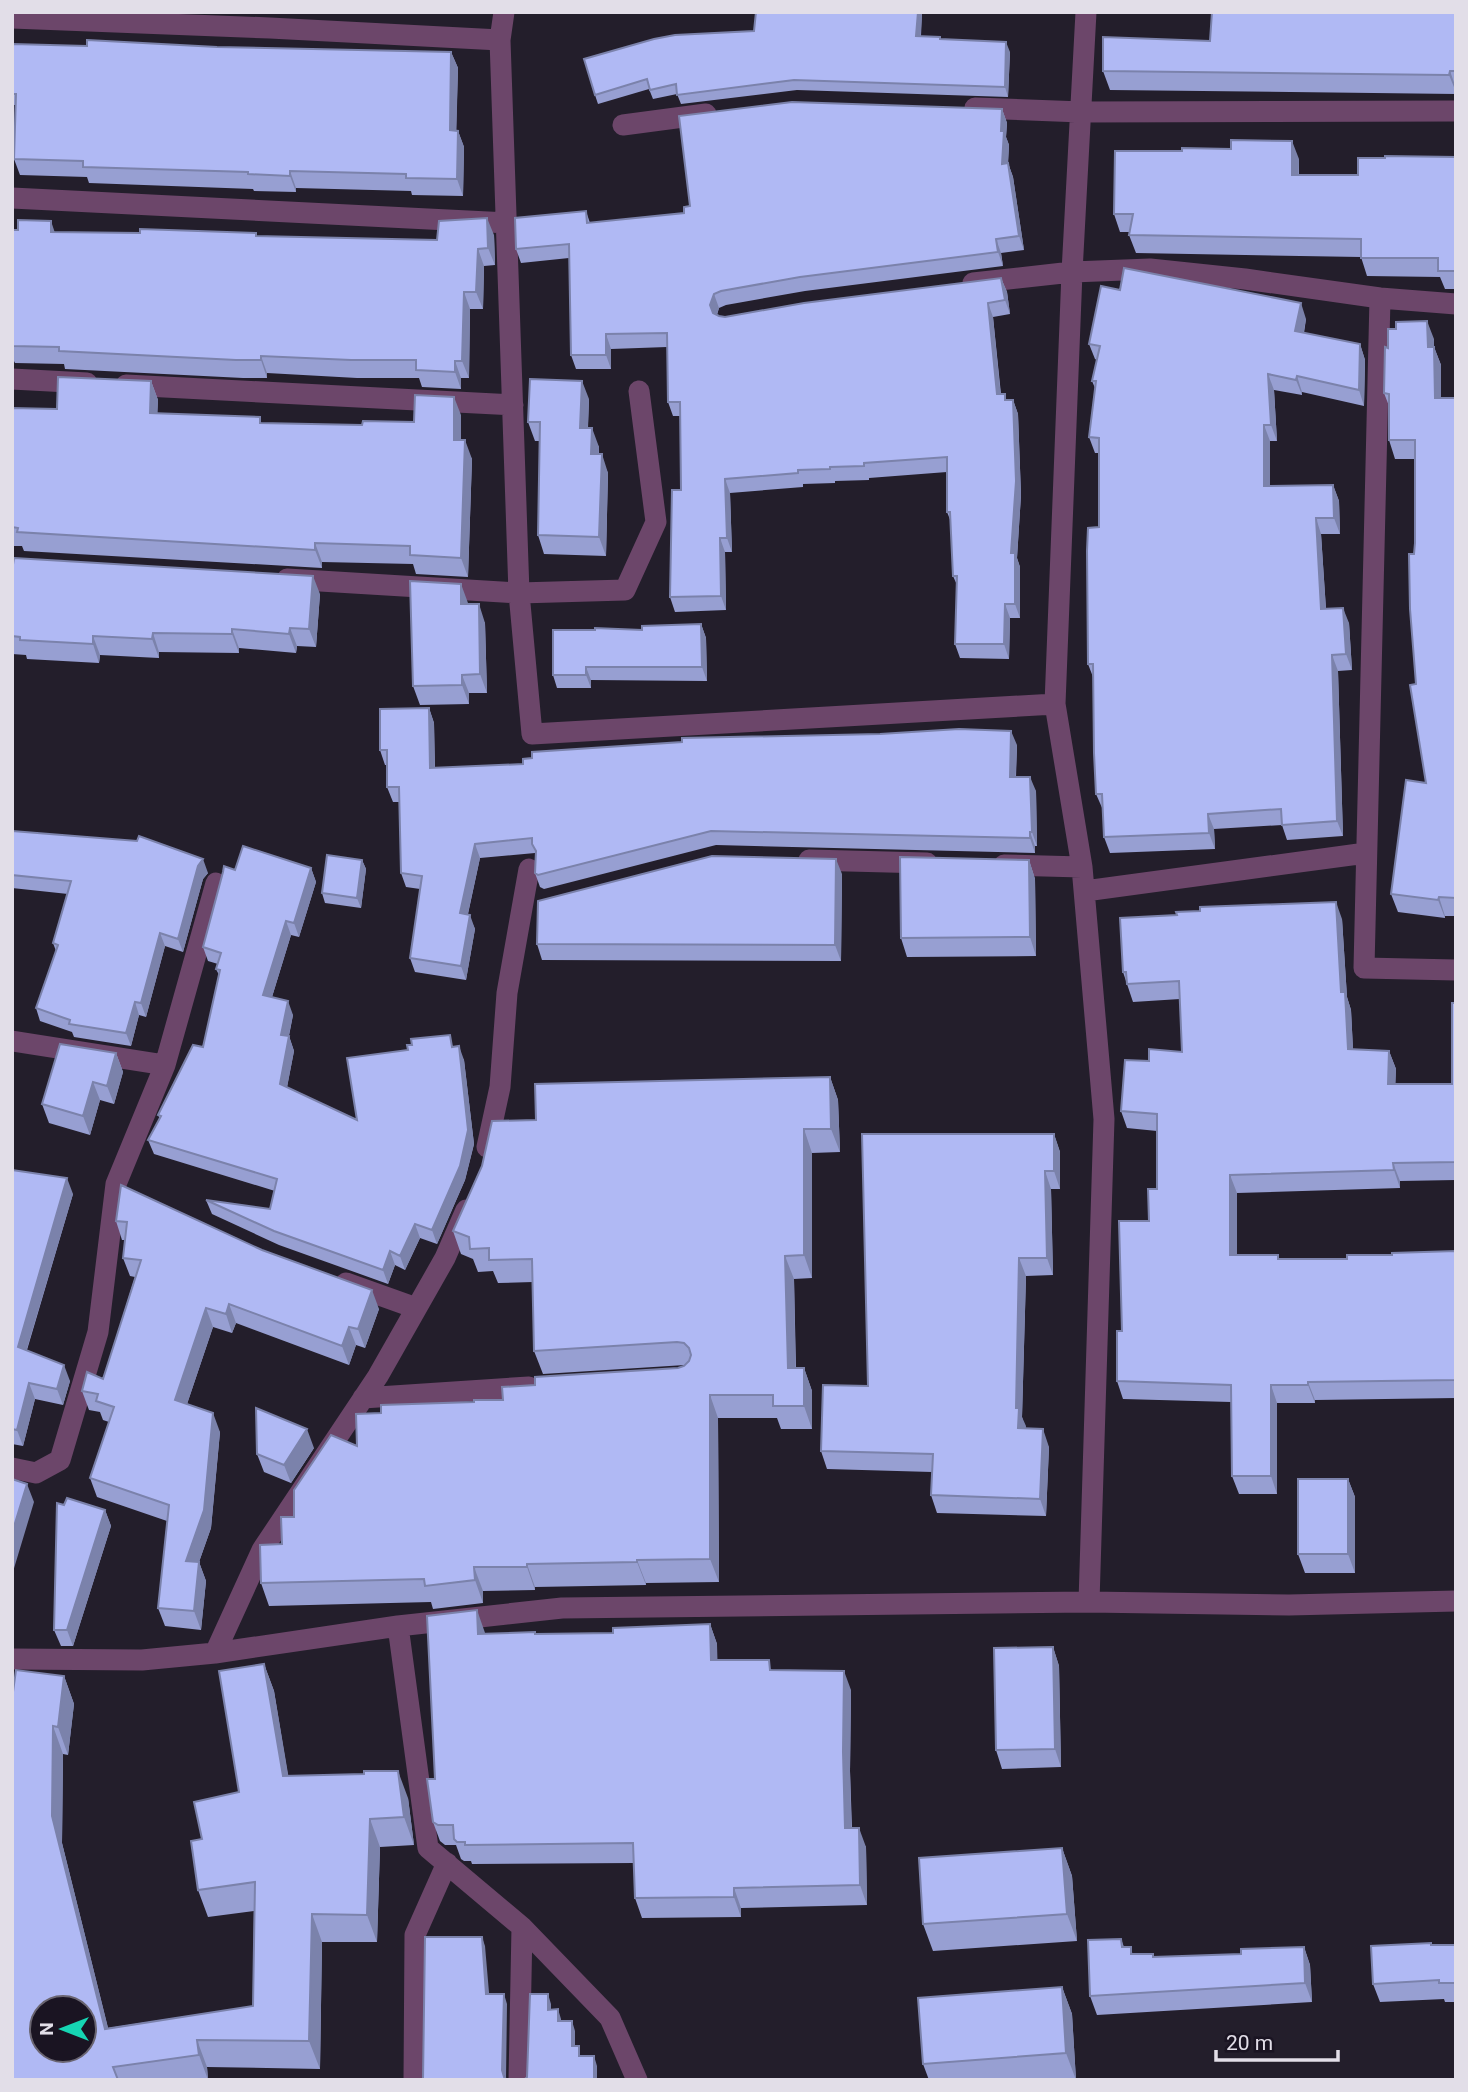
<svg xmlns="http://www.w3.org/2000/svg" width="1468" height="2092" viewBox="0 0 1468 2092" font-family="Roboto,sans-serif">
<rect width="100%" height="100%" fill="#231e2b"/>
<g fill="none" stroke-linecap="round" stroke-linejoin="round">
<path stroke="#6c466a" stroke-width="21" d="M504 12 500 40 519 593 532 734 1055 704
M1086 12 1072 272 1055 704 1082 867 1104 1119 1089 1602
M12 18 270 28 500 40
M975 108 1082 112 1456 111
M623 125 706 114
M12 198 508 223
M973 283 1072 272 1150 269 1245 279 1380 298 1456 304
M1380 298 1364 968 1456 970
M12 379 87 383
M126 385 513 405
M287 579 519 593 625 590 656 522 639 391
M809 860 927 863
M1004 865 1082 867
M1085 891 1366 853
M12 1041 165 1065
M487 1147 500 1087 507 993 529 869
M346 1283 416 1308
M363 1398 529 1387
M12 1468 36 1473 60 1460 98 1332 116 1184 165 1065 216 883
M398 1626 428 1848 522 1927 610 2018 637 2080
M215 1653 262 1550 378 1376 445 1258 466 1210
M12 1659 142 1660 215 1653 398 1626 562 1608 1089 1602 1289 1605 1456 1601
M414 2080 415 1935 447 1863
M519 2080 522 1927"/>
</g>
<path fill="#979fd2" d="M756 12H922L921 36 1010 52 1008 97 797 90 681 104 677 94 653 99 649 89 598 104 595 95 754 31Z
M1456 12V94L1110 90 1103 71 1210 41Z
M87 46 217 47 451 52 458 68 456 131H458L464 147 463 196 412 195 411 191 296 188V192L254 191 253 189 89 183 87 177 20 175 14 159 15 105H12V57Z
M1002 109 1007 123 1006 137 1009 145 1008 163 1013 177 1024 250 1001 253 1003 266 805 291 726 305 719 308 717 315 719 316 725 317 1001 278 1007 292 1010 314 993 317 1001 394 1007 400H1013L1018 414 1021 495 1017 558 1020 567V618H1010L1009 659 960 658 955 644 957 585 953 576 951 522 947 512V472L869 478V480L835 481V483L803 484V487L730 493 732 552H725L726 610 675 612 670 597 681 490 680 416H673L668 402 667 347 611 349V369H576L571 355 569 258 521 263 516 249 586 211 590 223 684 213 690 206Z
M1456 157V289H1445L1440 277 1367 276 1361 257 1136 253 1129 235 1130 232H1120L1114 214 1299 159V175H1358L1385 158Z
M12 230 55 232 140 233H256L257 236 437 240 494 235 495 265 484 266 483 309H470L469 378H461V389L422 387 419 378H357L267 373V378H243L65 369 64 364 15 363 12 357Z
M1120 290 1306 319 1304 333 1360 344 1365 360 1364 406 1302 392V395L1274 390 1277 441H1270V485H1333L1339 501 1340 534H1321L1326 609 1349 623 1352 670 1338 671 1343 836 1287 840 1282 825 1214 829 1215 849 1110 853 1104 837 1103 810 1096 794 1093 677 1088 664 1099 527V453H1095L1089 437 1095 388 1092 381 1097 360 1095 359 1089 344Z
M1434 339V347L1441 365V398H1456V916H1445V918L1398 912 1391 894 1426 783 1416 684 1414 554 1415 459H1395L1389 440V406L1384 393 1388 348Z
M151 381 158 400 157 413 263 423 362 425 414 422 461 415V440L472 459 468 577 416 574 413 564 322 562V568L24 551 22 546H12V408L57 409Z
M589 399 588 428 599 447V454L608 473 606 556 544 554 538 535 540 441H535L528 422Z
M12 571 320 594 316 647 297 646 296 653 239 648V653L159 652V658L100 655 99 663 27 659 26 655 12 654Z
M468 604 485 623 487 693H469V704L420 705 413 686Z
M701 624 706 638 707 681 591 680V688H557L553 675 642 630Z
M429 708 434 723 435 768 1017 745 1016 777 1036 791 1037 846H1035V853L716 845 544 889 540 887 535 873 536 856 535 853 480 858 468 914 475 929 466 980 415 972 410 958 420 889 406 887 401 873 399 802H393L387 787V765H385L380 750Z
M12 831 208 873 203 879 183 952 165 946 146 1017 139 1015 131 1046 74 1037 72 1032 40 1021 36 1008 56 951 53 943 68 894 12 888Z
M362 860 366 869 361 908 325 903 322 893Z
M1029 860 1035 879 1036 956 907 957 901 938Z
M311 868 316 882 299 937 291 935 272 997 293 1015 289 1036 294 1051 287 1087 357 1120 455 1047 464 1060 474 1144 465 1180 437 1244 420 1238 405 1270 395 1265 388 1284 279 1245 212 1214 206 1200 270 1209 275 1191 154 1154 148 1140 160 1119 158 1115 203 1047 219 975 216 969 218 964 208 961 203 947 235 870Z
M842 874 841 961 542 960 537 944Z
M1342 919 1347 997 1351 1010 1353 1050 1389 1051 1396 1069 1395 1084H1452L1456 1003V1180L1400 1181V1188L1237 1193V1255L1279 1259H1347L1456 1251V1398L1315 1400V1403H1277V1494H1239L1232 1476 1231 1402 1123 1399 1117 1381 1122 1331 1157 1189V1131L1127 1128 1121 1111 1149 1061 1182 1052 1180 999 1133 1002 1123 972Z
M116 1053 123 1072 114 1104 100 1100 90 1135 49 1123 42 1104Z
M830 1077 838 1100 840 1152 812 1153V1278L794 1279 796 1368H804L812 1391V1429H781L777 1418H718L719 1582 646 1583V1585L535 1587V1590L483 1591V1603L433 1609 431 1602 269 1606 261 1583 282 1544 294 1517 357 1446 381 1413 474 1402 503 1400 535 1385 678 1368 685 1365 543 1374 534 1351 533 1282 498 1283 493 1271 478 1272 473 1259 461 1254 453 1231 536 1120Z
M1054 1134 1060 1152V1189H1051L1053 1275 1026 1276 1022 1417 1025 1428 1049 1447 1046 1516 937 1513 931 1495 932 1472 827 1469 821 1451Z
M12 1170 73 1194 27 1350 70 1381 63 1405 35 1399 23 1446 12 1444Z
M121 1185 379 1309 365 1348 356 1345 349 1365 236 1323 232 1333 213 1327 187 1404 220 1432 211 1528 199 1562 206 1581 201 1630 165 1626 158 1608 167 1521 97 1497 90 1478 109 1422 103 1420 100 1412 89 1410 82 1391 103 1379 135 1277 130 1276 123 1258 125 1240H122L116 1221Z
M314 1448 291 1483 264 1472 257 1454Z
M1348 1479 1355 1497V1573H1305L1298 1554Z
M64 1505 105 1510 111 1526 73 1646H61L54 1630Z
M710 1624 717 1644V1660L773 1670 851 1690 850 1771 852 1828 866 1847 867 1905 741 1908V1917L642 1918 635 1898 634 1863 472 1864 471 1861H464L461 1859 456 1845H445L440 1841 433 1822 435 1779 484 1630 485 1634 535 1632 536 1634 613 1633Z
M1053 1647 1059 1666 1061 1767 1002 1769 996 1750Z
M264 1664 274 1691 288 1776 408 1798 414 1845 380 1847 377 1942H322L320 2069 207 2067 208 2080H12V1699L64 1676 74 1704 68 1755 63 1754 62 1843 108 2028 253 2006 254 1911 208 1917 198 1890 202 1839 239 1792Z
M1062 1848 1072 1876 1077 1941 933 1951 923 1924Z
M1121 1939 1124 1947 1134 1954 1154 1957 1241 1954 1304 1947 1310 1965 1312 2002 1097 2015 1090 1996Z
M1431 1945H1456V2002H1445L1444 1999 1380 2002 1373 1984Z
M1062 1987 1072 2014 1076 2080H929L923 2064Z"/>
<path fill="#7b82ab" d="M918 12H922L920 46 916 36Z
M1006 42 1010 52 1008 97 1005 87Z
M451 52 458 68 456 147 450 130Z
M1450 71 1456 88V92L1449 75Z
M1002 109 1007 123 1006 137 1009 145 1008 163 1013 177 1024 250 1019 236 1002 164 1001 131Z
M458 131 464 147 463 196 457 179Z
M1292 141 1299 159 1298 193 1292 175Z
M290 171 296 188V192L290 176Z
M487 218 494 235 495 265 488 248Z
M51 221 57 239 51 232Z
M996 239 1001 253 1003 266 998 252Z
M478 249 484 266 483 309 476 292Z
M1001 278 1007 292 1010 314 1005 300Z
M464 292 470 309 469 378 462 361Z
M714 294 719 308 715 320 710 305Z
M988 303 993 317 1002 408 997 394Z
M1301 303 1306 319 1301 347 1295 331Z
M1427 321 1434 339V355V347L1441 365V416L1435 398 1428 347Z
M606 334 611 349V369L606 355Z
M1360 344 1365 360 1364 406 1359 390Z
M261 356 267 373V378L261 360Z
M455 361 461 378V389L455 372Z
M1268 374 1274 390 1277 441 1271 425Z
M1297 376 1302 392V395L1296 380Z
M151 381 158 400 157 431 150 413Z
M582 381 589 399 587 447 580 428Z
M454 397 461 415V458L454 440Z
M1013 400 1018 414 1021 495 1017 558 1020 567V618L1015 604 1011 553Z
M1264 425 1270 441V501L1264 486Z
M592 428 599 447 598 473 591 454Z
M465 440 472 459 468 577 461 558Z
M602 454 608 473 606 556 599 537Z
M725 479 730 493 732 552 727 538Z
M1333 485 1339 501 1340 534 1334 518Z
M1316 518 1321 534 1327 625 1321 609Z
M720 538 725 552 726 610 721 596Z
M315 543 322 562V568L315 550Z
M313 576 320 594 316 647 309 629Z
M461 584 468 603V623L461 604Z
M479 604 485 623 487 693 480 674Z
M1005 604 1010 618 1009 659 1004 644Z
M1343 608 1349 623 1352 670 1346 654Z
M701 624 706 638 707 681 702 667Z
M290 628 297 646 296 653 289 634Z
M232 629 239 648V653L232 634Z
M153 633 159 652V658L152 639Z
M93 636 100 655 99 663 93 644Z
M1332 655 1338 671 1343 836 1337 821Z
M586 667 591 680V688L586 675Z
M462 675 469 693V704L462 685Z
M429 708 434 723 435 782 430 768Z
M1011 731 1017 745 1015 791 1010 777Z
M1030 777 1036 791 1037 846 1032 832Z
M1208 814 1214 829 1215 849 1209 833Z
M1030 832 1035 846V853L1030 838Z
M475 844 480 858 465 927 460 913Z
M203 859 208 873 203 879 183 952 178 939 198 866Z
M836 859 842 874 841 961 835 945Z
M362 860 366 869 361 908 357 898Z
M1029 860 1035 879 1036 956 1030 937Z
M311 868 316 882 299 937 294 923Z
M1439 897 1445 916V918L1438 900Z
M1336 902 1342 919 1347 997 1351 1010 1354 1067 1348 1049 1341 992Z
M470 915 475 929 466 980 461 966Z
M286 921 291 935 268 1010 263 995Z
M160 933 165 946 146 1017 141 1003Z
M288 1001 293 1015 286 1049 281 1035Z
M135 1002 139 1015 131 1046 126 1033Z
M289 1036 294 1051 285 1098 280 1084Z
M459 1046 464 1060 474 1144 465 1180 437 1244 432 1230Z
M1389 1051 1396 1069 1395 1102 1388 1084Z
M116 1053 123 1072 114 1104 107 1086Z
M830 1077 838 1100 840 1152 831 1129Z
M93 1082 100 1100 90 1135 83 1116Z
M804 1129 812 1153V1278L804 1255Z
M1054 1134 1060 1152V1189L1054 1171Z
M1393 1163 1400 1181V1188L1394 1170Z
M1045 1171 1051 1189 1053 1275 1047 1258Z
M1230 1175 1237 1193V1273L1230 1255Z
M67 1178 73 1194 23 1362 18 1347Z
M415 1224 420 1238 405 1270 400 1256Z
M390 1251 395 1265 388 1284 383 1270Z
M785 1256 794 1279 796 1391 788 1368Z
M1019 1258 1026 1276 1022 1417 1026 1426 1025 1446 1018 1428 1016 1408Z
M372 1290 379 1309 365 1348 358 1329Z
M229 1304 236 1323 232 1333 226 1314Z
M206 1308 213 1327 182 1419 175 1400Z
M349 1327 356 1345 349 1365 342 1346Z
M64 1365 70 1381 63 1405 57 1389Z
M804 1368 812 1391V1429L804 1406Z
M1308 1382 1315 1400V1403L1308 1385Z
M29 1383 35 1399 23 1446 17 1430Z
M1271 1385 1277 1403V1494L1271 1476Z
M710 1395 718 1418 719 1582 710 1559Z
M213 1413 220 1432 211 1528 199 1562 206 1581 201 1630 194 1611 186 1561Z
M307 1429 314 1448 291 1483 284 1465Z
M1043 1429 1049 1447 1046 1516 1040 1499Z
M1348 1479 1355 1497V1573L1348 1554Z
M27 1484 34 1502 12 1575V1533Z
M105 1510 111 1526 73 1646 67 1630Z
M637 1560 646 1583V1585L637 1562Z
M527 1564 535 1587V1590L527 1567Z
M474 1567 483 1591V1603L475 1580Z
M477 1610 484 1630 486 1653 478 1634Z
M710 1624 717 1644 718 1679 711 1660Z
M1053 1647 1059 1666 1061 1767 1055 1749Z
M264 1664 274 1691 293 1803 283 1776Z
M844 1671 851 1690 850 1771 852 1847 845 1828 843 1752Z
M64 1676 74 1704 68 1755 58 1727Z
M53 1726 63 1754 62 1843 115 2056 105 2029 52 1816Z
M398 1771 408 1798 414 1845 404 1817Z
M370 1819 380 1847 377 1942 367 1915Z
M859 1828 866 1847 867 1905 860 1885Z
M1062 1848 1072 1876 1077 1941 1067 1914Z
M734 1888 741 1908V1917L734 1897Z
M312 1914 322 1942 320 2069 309 2041Z
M482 1937 485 1946 490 2004 486 1994Z
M1304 1947 1310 1965 1312 2002 1305 1983Z
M1062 1987 1072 2014 1076 2080 1066 2053Z
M504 1994 507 2004 506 2080 502 2070Z
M548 1994 551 2004V2019L548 2010Z
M558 2009 561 2019V2031L558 2021Z
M572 2021 575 2031V2056L572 2046Z
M197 2040 207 2067 208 2080 199 2055Z
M594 2056 597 2066V2080H594Z"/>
<path fill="#b0b9f4" stroke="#7b82ab" stroke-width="2" fill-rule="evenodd" d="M756 12H918L916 36 940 37V39L1006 42 1005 87 794 80 677 95 676 84 650 90 647 79 595 95 584 59 654 39 675 35 754 31Z
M1212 12H1456V71H1450L1449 75 1103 71V37L1210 41Z
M87 40 217 47 451 52 450 130 458 131 457 179 406 178V174L290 171V176L248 174V172L83 167V161L14 159 16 94H12L13 44 87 46Z
M792 102 1002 109 1001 131H1004L1002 164 1008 163 1019 236 996 239 998 252 800 277 721 291 714 294 710 305 713 313 719 316 725 317 804 303 1001 278 1005 300 988 303 997 394H1005V400H1013L1016 481 1011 553H1015V604H1005L1004 644H955L957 576H953L950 512H947V457L864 463V466L830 467V469L798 470V473L725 479 727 538H720L721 596 670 597 672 490H681L680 402H668L667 333 606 334V355H571L569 244 516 249 515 218 586 211 587 223 684 213V207L690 206 679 116Z
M1231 140 1292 141V175H1358V158H1385V156L1456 157V271H1438V258H1361V239L1129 235 1133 214H1114L1115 151H1182V148L1231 149Z
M487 218 488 248 478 249 476 292H464L462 361H455V372L416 370V360H351L261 356V360H236L59 351V347L12 346V230H18V220L51 221V232L140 233V229L256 233V236L437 240 439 221Z
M1124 268 1301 303 1295 331 1360 344 1359 390 1297 376 1296 380 1268 374 1271 425H1264V486L1333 485 1334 518H1316L1321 609 1343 608 1346 654 1332 655 1337 821 1282 825 1281 809 1208 814 1209 833 1104 837 1102 794H1096L1094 753 1093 664H1088L1087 551 1088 528 1099 527V438L1089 437 1096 381H1092L1100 346 1089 344 1101 286 1120 290Z
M1427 321 1428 347H1434L1435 398H1456V898L1439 897 1438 900 1391 894 1406 780 1426 783 1410 685 1416 684 1410 609 1409 554H1414L1415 543V440H1389V394L1384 393 1385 347 1388 348V329H1396V322Z
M58 377 151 381 150 413 260 417V423L362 425 363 421 414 422 415 395 454 397V440H465L461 558 410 555V546L315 543V550L17 532 18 528 12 527V408L57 409Z
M530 379 582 381 580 428H592L591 454H602L599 537 538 535 540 422H528Z
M14 558 313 576 309 629 290 628 289 634 232 629V634L153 633 152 639 93 636V644L20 640V637L12 636V571Z
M410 581 461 584V604H479L480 674 462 675V685L413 686Z
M701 624 702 667H586V675H553V630H595V628L642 630V626Z
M429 708 430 768 523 764V759L532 758V752L682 742V738L880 734 959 729 1011 731 1010 777H1030L1032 832H1030V838L711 831 538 875 535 873 536 851 532 844V838L475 844 460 913 470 915 461 966 410 958 422 876 401 873 399 787H387V750H380V709Z
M12 831 137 841 139 836 203 859 198 866 178 939 160 933 141 1003 135 1002 126 1033 69 1024 70 1020 36 1008 58 945 53 943 71 881 12 875Z
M243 846 311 868 294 923 286 921 263 995 288 1001 281 1035 289 1036 280 1084 357 1120 347 1058 408 1050 407 1045H412L411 1039 450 1035 452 1047 459 1046 468 1130 460 1166 432 1230 415 1224 400 1256 390 1251 383 1270 274 1231 206 1200 270 1209 277 1179 148 1140 161 1116 158 1115 193 1045 203 1047 220 970 216 969 221 953 203 947 223 872 224 866 235 870Z
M327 855 362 860 357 898 322 893Z
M712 856 836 859 835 945 537 944 538 901Z
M900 857 1029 860 1030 937 901 938Z
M1336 902 1341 992H1345L1348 1049 1389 1051 1388 1084H1452V1003H1456V1162L1393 1163 1394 1170 1230 1175V1255H1278V1259H1347V1255H1392V1253L1456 1251V1380L1308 1382V1385H1271V1476H1232L1231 1385 1117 1381V1331H1122L1119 1221H1149L1148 1189H1157V1114L1121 1111 1125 1060 1149 1061V1049L1182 1052 1179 981 1127 984 1126 972H1123L1120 918 1177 915 1176 912 1200 911V907Z
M60 1044 116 1053 107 1086 93 1082 83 1116 42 1104Z
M830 1077 831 1129H804V1255L785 1256 788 1368H804V1406H773V1395H710V1559L637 1560V1562L527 1564V1567H474L475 1580 425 1586 424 1579 261 1583 260 1545 282 1544 281 1517H294V1490L331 1435 357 1446 356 1414 381 1413V1405L474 1402V1400H503L502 1387 535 1385V1377L678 1368 684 1366 689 1361 691 1355 689 1348 684 1343 677 1342 534 1351 532 1259 489 1260V1248L470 1249 469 1237 453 1231 482 1166 492 1121 536 1120 535 1084Z
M862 1134H1054V1171H1045L1047 1258H1019L1016 1408H1019L1018 1428 1043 1429 1040 1499 931 1495 933 1454 821 1451 823 1385 868 1386Z
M12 1170 67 1178 18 1347 64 1365 57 1389 29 1383 17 1430 12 1429Z
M121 1185 262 1250 372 1290 358 1329 349 1327 342 1346 229 1304 226 1314 206 1308 175 1400 213 1413 204 1510 186 1561 199 1562 194 1611 158 1608 169 1505 90 1478 114 1407 96 1401 98 1394 82 1391 87 1372 103 1379 141 1260 123 1258 127 1222 116 1221Z
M256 1408 307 1429 284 1465 257 1454Z
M12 1479 27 1484 12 1533Z
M1298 1479H1348V1554H1298Z
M67 1498 105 1510 67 1630H54L57 1503 64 1505Z
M477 1610 478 1634 535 1632V1634L613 1633V1628L710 1624 711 1660H769L770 1670 844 1671 843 1752 845 1828H859L860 1885 734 1888V1897L635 1898 633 1843 465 1845V1842H457L454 1839 453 1825H438L433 1822 427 1779H435L427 1616Z
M1053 1647 1055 1749 996 1750 994 1648Z
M264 1664 283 1776 364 1774V1771H398L404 1817 370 1819 367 1915 312 1914 309 2041 197 2040 199 2055 113 2067 118 2080H12V1699L16 1670 64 1676 58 1727 53 1726 52 1816 105 2029 253 2006 255 1882 198 1890 191 1841 202 1839 194 1802 239 1792 219 1671ZM42 2008H84V2050H42Z
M1062 1848 1067 1914 923 1924 919 1858Z
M425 1937H482L486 1994H504L502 2070 504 2077 507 2080H423Z
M1121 1939 1122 1947H1131V1954H1153V1957L1241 1954V1949L1304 1947 1305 1983 1090 1996 1088 1940Z
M1431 1943V1945H1456V1983H1439V1980L1373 1984 1371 1946Z
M1062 1987 1066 2053 923 2064 918 1998Z
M530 1994H548V2010L558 2009V2021H572V2046H579V2056H594V2080H524L527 2077Z"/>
<rect width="1468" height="2092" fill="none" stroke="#e2dee8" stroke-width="28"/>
<g transform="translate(63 2029) rotate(270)"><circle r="33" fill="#1a1422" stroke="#6a6571" stroke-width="2"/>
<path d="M0-5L12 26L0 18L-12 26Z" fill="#16d5b3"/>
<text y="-10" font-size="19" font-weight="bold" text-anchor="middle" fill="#e2dee8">N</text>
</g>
<path d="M1216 2050v10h122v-10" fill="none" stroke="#e2dee8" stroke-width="3.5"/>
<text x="1226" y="2050" font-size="21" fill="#e2dee8" stroke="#1a1422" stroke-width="5" paint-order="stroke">20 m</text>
</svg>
